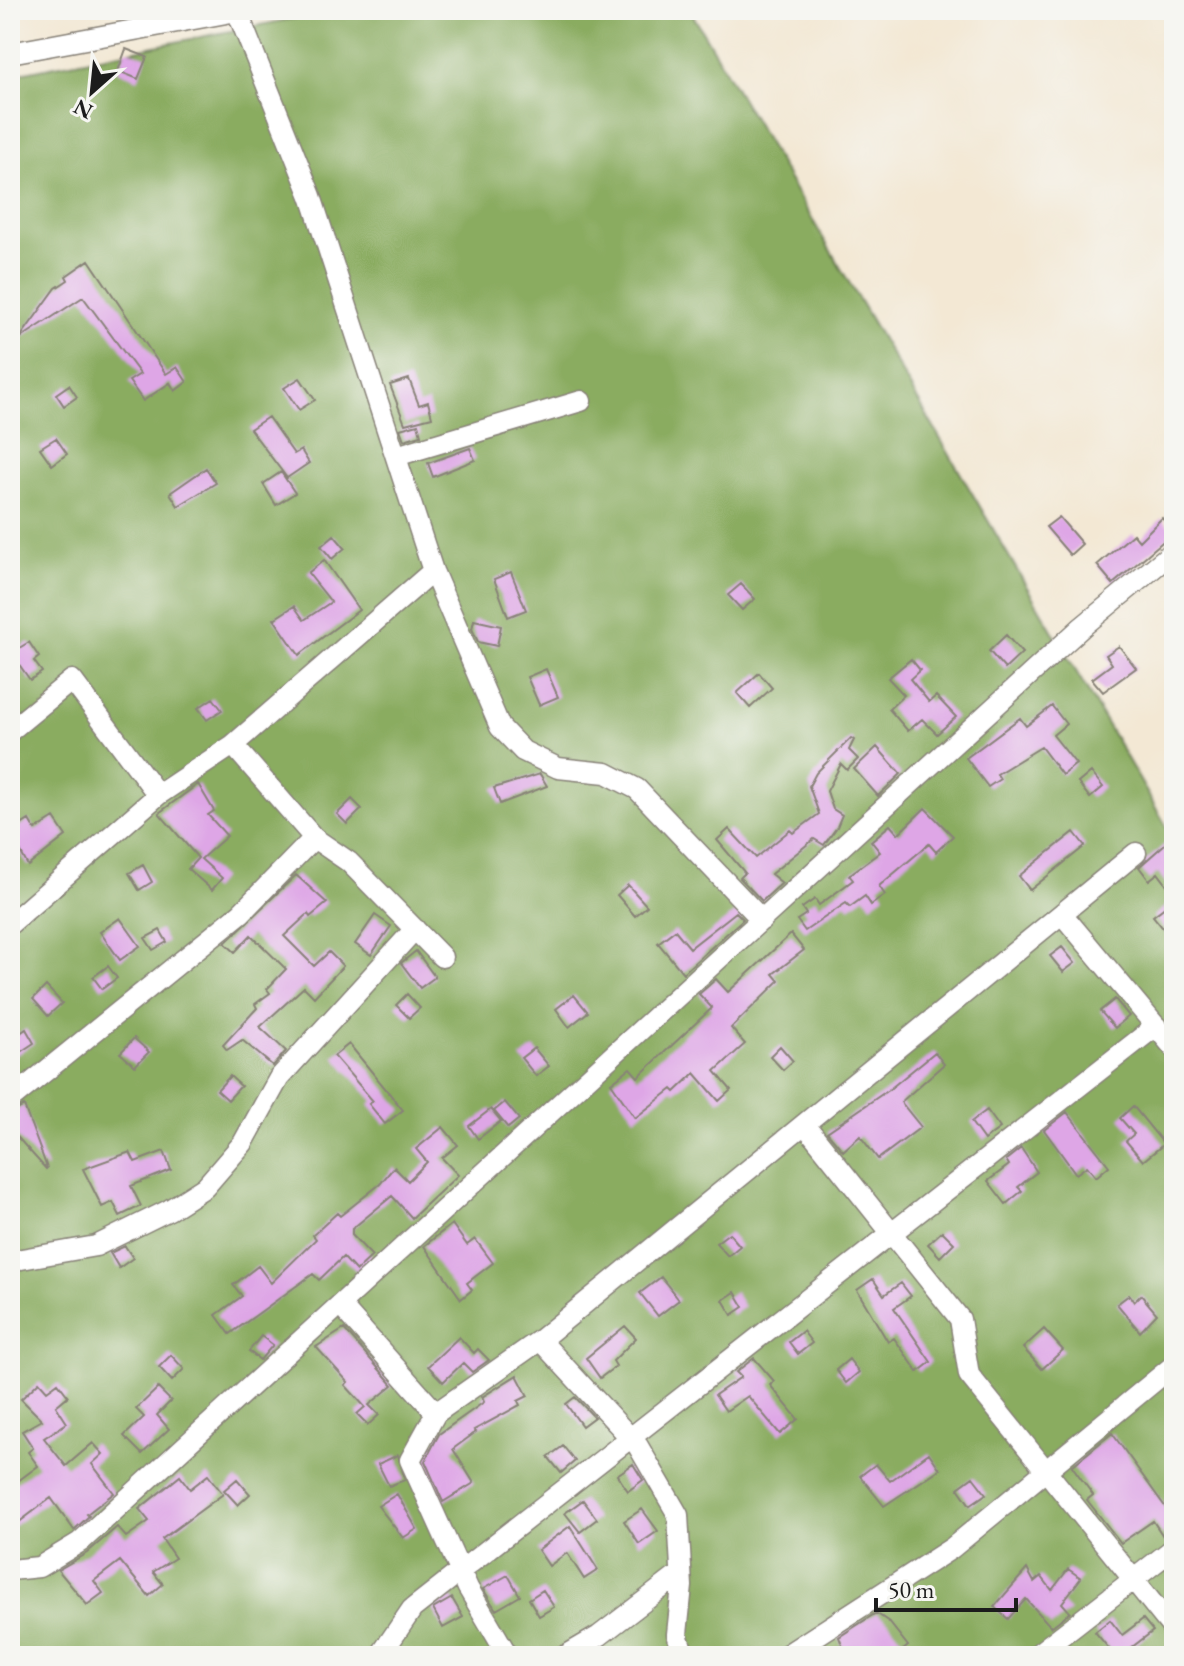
<svg xmlns="http://www.w3.org/2000/svg" width="1184" height="1666" viewBox="0 0 1184 1666" font-family="'EB Garamond',serif">
<rect width="100%" height="100%" fill="#f6f6f2"/>
<filter id="ink" filterUnits="userSpaceOnUse"><feTurbulence type="fractalNoise" baseFrequency=".0125" numOctaves="2"/><feDisplacementMap in="SourceGraphic" scale="16" xChannelSelector="R" yChannelSelector="G"/><feConvolveMatrix kernelMatrix="1 2 1 2 8 2 1 2 1" color-interpolation-filters="sRGB"/></filter>
<filter id="wash" filterUnits="userSpaceOnUse"><feTurbulence type="fractalNoise" baseFrequency=".006" numOctaves="4" result="noise"/><feDisplacementMap in="SourceGraphic" scale="32" xChannelSelector="R" yChannelSelector="G"/><feGaussianBlur stdDeviation="1.8" result="paint"/><feColorMatrix in="noise" values="0 0 0 0 0 0 0 0 0 0 0 0 0 0 0 0 0 1.4 0 .05"/><feComposite in="paint" operator="in"/></filter>
<g filter="url(#wash)">
<rect width="100%" height="100%" fill="#f3e8d4"/>
<path fill="#8aac60" stroke="#53643e" stroke-width="2" d="M336 10H690L1174 839V1656H10V75Z"/>
<g id="blocks">
<path fill="#dea6e6" d="M126 49 147 57 138 79 118 71Z
M89 260 166 374 177 367 187 382 175 391 170 383 143 401 129 381 140 374 83 297 19 339 56 288 68 280 66 276Z
M300 378 315 400 299 410 284 388Z
M409 379 419 405 428 402 432 417 405 424 390 385Z
M69 385 77 397 64 406 56 394Z
M268 417 294 454 301 450 309 463 287 478 250 429Z
M418 424 421 435 404 440 400 429Z
M56 438 67 454 52 465 40 448Z
M470 448 475 460 433 477 428 463Z
M206 468 216 483 178 506 170 493Z
M281 472 295 493 276 505 263 484Z
M1059 517 1082 544 1070 555 1046 527Z
M1162 518 1174 532 1113 584 1097 565 1133 534 1139 541Z
M334 535 345 548 332 559 321 546Z
M324 560 359 610 299 655 274 619 294 606 304 620 331 602 308 573Z
M511 572 526 610 508 617 494 579Z
M741 584 755 599 742 610 728 595Z
M474 620 501 626 497 646 478 642 472 629Z
M1006 635 1022 653 1005 669 989 651Z
M29 642 39 657 34 661 42 672 30 680 11 653Z
M1119 646 1136 668 1103 692 1092 679 1112 664 1106 655Z
M911 659 920 670 910 679 929 702 936 696 956 717 937 734 922 719 908 731 889 709 904 695 888 678Z
M546 669 558 697 539 705 527 677Z
M759 673 772 688 750 708 737 693Z
M213 698 222 710 207 720 198 708Z
M1052 706 1066 724 1053 735 1076 764 1062 775 1041 747 997 774 1000 779 988 787 966 758 1020 718 1026 726Z
M851 738 854 740 849 750 858 759 847 770 841 764 827 791 833 809 842 815 837 827 824 845 814 839 771 874 782 883 762 901 740 878 745 873 717 840 729 829 756 858 790 830 793 833 819 814 809 786 816 773Z
M877 747 901 774 878 796 854 769Z
M1091 772 1103 787 1090 798 1078 783Z
M540 774 547 786 500 804 494 788Z
M198 784 214 811 208 815 227 836 201 859 222 878 212 890 188 869 198 858 159 813Z
M352 799 362 809 347 824 337 814Z
M925 808 953 836 936 852 929 844 879 886 885 895 871 905 865 896 850 907 846 903 805 931 797 920 806 914 802 908 815 899 819 905 853 880 849 875 880 852 871 841 890 825 898 834Z
M54 818 66 836 28 866 10 832 29 820 35 830Z
M1074 832 1085 846 1030 890 1019 876Z
M1174 836V894L1158 873 1149 880 1139 867Z
M143 865 152 882 139 890 129 873Z
M296 875 327 903 310 917 308 914 284 936 314 966 329 952 343 966 314 997 304 987 260 1027 286 1051 273 1066 242 1040 227 1050 223 1045 257 1008 255 1004 270 993 267 989 286 969 251 935 235 952 225 943Z
M628 885 647 906 635 916 617 895Z
M1174 900V942L1153 916Z
M736 912 743 919 683 973 658 943 675 930 690 948Z
M375 915 391 926 371 955 355 944Z
M120 918 140 946 120 960 100 932Z
M160 930 167 942 153 950 145 938Z
M791 934 804 950 773 974 779 981 731 1028 745 1044 715 1071 731 1090 719 1101 695 1073 675 1092 672 1089 635 1118 611 1083 630 1068 638 1077 712 1008 699 994 716 979 728 992Z
M1062 947 1075 963 1063 972 1050 956Z
M416 951 435 977 420 988 401 963Z
M108 966 117 978 102 989 93 977Z
M46 986 62 1003 48 1016 33 999Z
M407 994 420 1008 409 1018 396 1005Z
M574 995 588 1012 569 1027 556 1009Z
M1115 999 1129 1016 1115 1028 1100 1011Z
M26 1029 34 1043 10 1059V1040Z
M134 1038 149 1052 135 1066 120 1053Z
M349 1044 403 1110 385 1124 369 1104 373 1101 334 1056Z
M780 1046 793 1061 783 1070 770 1056Z
M534 1048 549 1066 536 1076 521 1058Z
M935 1052 944 1064 901 1102 921 1127 878 1159 860 1136 843 1151 827 1132 891 1088Z
M230 1076 241 1086 228 1100 217 1090Z
M505 1102 519 1119 508 1128 494 1111Z
M24 1106 47 1168 46 1169 10 1129V1113Z
M1133 1106 1164 1144 1143 1161 1126 1141 1134 1134 1120 1118Z
M491 1109 501 1121 478 1139 469 1126Z
M987 1110 1000 1128 984 1140 971 1122Z
M1067 1112 1109 1166 1096 1177 1087 1166 1076 1174 1044 1130Z
M443 1127 458 1145 442 1158 458 1175 412 1218 392 1196 352 1229V1235L372 1256 356 1271 343 1257 319 1280 313 1274 230 1334 216 1315 242 1296 233 1285 258 1266 271 1283 316 1239 313 1235 337 1213 340 1216 380 1184 394 1167 408 1181 427 1162 416 1149Z
M1021 1148 1037 1172 1018 1187 1022 1191 1006 1204 988 1181 1009 1165 1006 1160Z
M164 1151 171 1170 131 1186 141 1206 120 1216 113 1202 102 1207 83 1169 130 1152 135 1162Z
M452 1224 467 1245 475 1239 493 1263 467 1283 472 1290 461 1299 424 1246Z
M942 1231 954 1243 940 1257 928 1244Z
M729 1233 740 1246 728 1256 716 1243Z
M125 1246 133 1258 119 1268 110 1253Z
M661 1277 679 1300 658 1316 640 1293Z
M873 1279 884 1295 901 1283 911 1296 894 1308 931 1362 918 1372 894 1338 888 1342 857 1290Z
M735 1292 744 1307 732 1315 723 1300Z
M1129 1295 1134 1302 1141 1295 1157 1314 1140 1332 1117 1304Z
M625 1326 636 1338 613 1361 616 1366 600 1378 586 1358Z
M344 1329 393 1385 369 1405 379 1415 368 1425 357 1414 365 1407 345 1385 348 1382 316 1347Z
M1044 1329 1063 1350 1042 1369 1023 1348Z
M803 1331 812 1343 798 1354 789 1342Z
M261 1336 273 1345 260 1360 249 1351Z
M459 1337 474 1353 478 1349 489 1360 472 1372 463 1363 443 1382 428 1366Z
M171 1355 184 1369 172 1381 159 1367Z
M754 1358 774 1381 770 1385 798 1419 780 1434 748 1396 726 1411 715 1395 741 1377 736 1372Z
M849 1359 859 1372 846 1383 836 1370Z
M517 1375 528 1396 518 1401 520 1405 474 1430 476 1432 453 1449 474 1483 443 1502 425 1461 439 1434 484 1402 482 1397Z
M39 1382 47 1391 58 1383 68 1396 56 1406 67 1423 44 1438 66 1466 93 1443 103 1454 92 1464 114 1493 87 1514 89 1516 74 1530 51 1498 10 1529V1487L38 1466 28 1452 33 1448 22 1431 42 1420 21 1399Z
M158 1388 171 1401 157 1415 169 1429 142 1454 124 1436 144 1417 136 1409Z
M575 1397 594 1417 582 1426 566 1404Z
M1112 1433 1174 1519V1528L1163 1536 1153 1521 1121 1543 1087 1500 1093 1495 1072 1466Z
M563 1446 575 1461 561 1473 548 1457Z
M929 1453 940 1469 884 1506 860 1476 876 1464 890 1481Z
M398 1455 405 1480 389 1486 378 1464Z
M633 1464 643 1480 628 1491 617 1475Z
M208 1475 223 1494 162 1539 175 1558 153 1572 163 1584 149 1596 120 1561 94 1581 103 1593 87 1605 58 1570 87 1553 117 1527 126 1537 149 1521 139 1509 180 1476 190 1489Z
M973 1477 986 1494 970 1505 958 1488Z
M237 1479 250 1494 238 1505 224 1490Z
M397 1494 417 1529 403 1538 378 1506Z
M583 1500 597 1519 580 1532 565 1513Z
M642 1509 658 1531 639 1544 624 1521Z
M570 1526 598 1570 584 1579 567 1553 549 1566 538 1550Z
M1027 1569 1034 1582 1041 1576 1052 1590 1068 1569 1081 1578 1062 1603 1070 1612 1051 1627 1026 1599 1008 1619 994 1607Z
M508 1575 520 1596 496 1610 483 1589Z
M543 1590 554 1607 539 1616 529 1599Z
M452 1598 463 1617 443 1628 433 1609Z
M876 1613 889 1622 908 1646 896 1656H846L839 1637Z
M1143 1619 1153 1631 1131 1648 1138 1656H1115L1095 1632 1110 1620 1122 1635Z"/>
</g>
</g>
<g filter="url(#ink)">
<use href="#blocks" fill-opacity="0" stroke="#888278" stroke-width="2"/>
<g fill="none" stroke-linecap="round" stroke-linejoin="round">
<defs>
<path id="street" d="M10 53 237 11 311 196 433 571 500 727 523 751 558 768 606 773 637 789 762 920
M396 456 581 401
M10 731 72 680 158 795
M233 745 314 838 349 862 442 957
M1062 914 1174 1048
M10 924 158 795 233 745 433 571
M10 1100 241 913 314 838
M806 1126 960 1319 969 1375 1174 1630
M10 1261 96 1246 169 1210 205 1187 243 1143 279 1078 415 929
M340 1305 436 1413
M540 1340 638 1446 678 1515 682 1586 677 1634 684 1656
M10 1570 39 1567 80 1542 1082 627 1174 551
M380 1656 412 1609 1156 1026
M508 1656 468 1588 410 1460 436 1413 540 1340 1136 853
M565 1656 599 1636 681 1573
M785 1656 952 1548 1174 1365
M1035 1656 1174 1548"/>
</defs>
<use href="#street" stroke="#888278" stroke-width="23"/>
<use href="#street" stroke="#fff" stroke-width="20"/>
</g>
</g>
<rect width="1184" height="1666" fill="none" stroke="#f6f6f2" stroke-width="40"/>
<g transform="translate(92 92) rotate(207)" stroke="#f6f6f2" stroke-width="6" paint-order="stroke">
<path d="M0-6L14 30L0 20L-14 30Z" fill="#1c1c1c"/>
<text y="-12" font-size="22" font-weight="bold" text-anchor="middle" fill="#1c1c1c">N</text>
</g>
<path d="M876 1598v12h140v-12" fill="none" stroke="#1c1c1c" stroke-width="4"/>
<text x="888" y="1598" font-size="24" fill="#1c1c1c" stroke="#f6f6f2" stroke-width="6" paint-order="stroke">50 m</text>
</svg>
